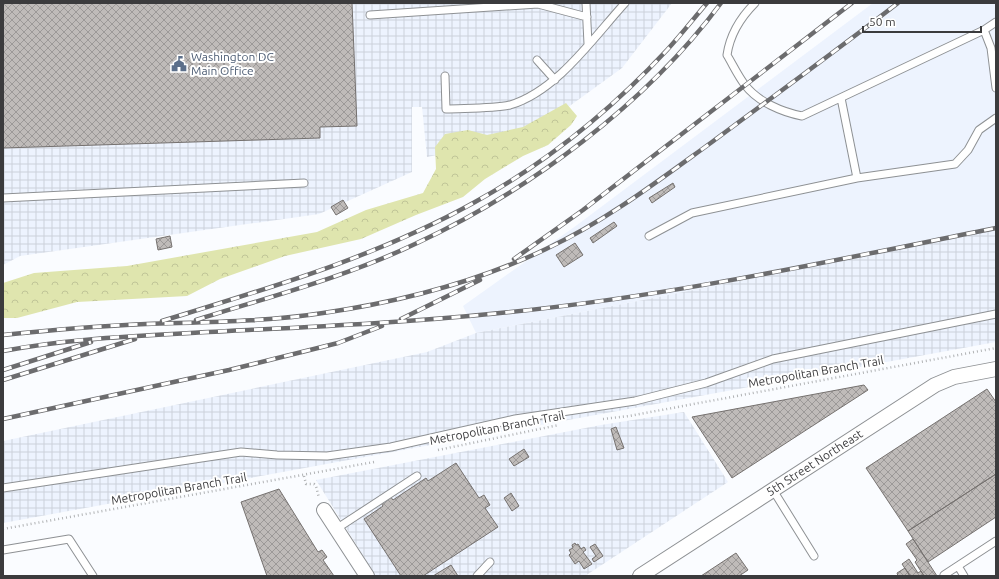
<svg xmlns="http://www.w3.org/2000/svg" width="999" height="579" viewBox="0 0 999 579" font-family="Ubuntu,sans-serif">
<defs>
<pattern id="industrial-grid" width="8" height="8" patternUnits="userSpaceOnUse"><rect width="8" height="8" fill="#edf3fe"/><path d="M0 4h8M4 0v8" fill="none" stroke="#ccd1db"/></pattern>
<pattern id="forest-crowns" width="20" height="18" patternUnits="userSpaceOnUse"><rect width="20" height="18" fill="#dfe5ae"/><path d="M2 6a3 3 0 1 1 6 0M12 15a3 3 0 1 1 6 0" fill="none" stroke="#c0c597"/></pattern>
<pattern id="building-cross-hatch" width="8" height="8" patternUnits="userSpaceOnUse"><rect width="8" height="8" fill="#bfbbb9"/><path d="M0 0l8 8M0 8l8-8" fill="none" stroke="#9c9998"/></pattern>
</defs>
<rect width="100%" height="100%" fill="#fafcff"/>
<path fill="#edf3fe" d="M873 3H996V230L476 333 463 306 577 225Z"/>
<path fill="url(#industrial-grid)" d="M3 3H672L622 68 527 137 427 157 422 107H412V172L319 214 20 256 3 265Z
M996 230V342L3 523V441L427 352 476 333Z
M684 412 728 482 585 576H376L316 480 601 425Z"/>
<path fill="url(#forest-crowns)" d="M566 103 577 116 571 125 548 145 523 156 485 179 463 197 416 215 361 239 285 256 220 279 187 296 77 302 17 318H3V283L34 273 127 266 317 232 366 210 423 193 436 169 435 147 445 134 468 130 487 135 523 127Z"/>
<path fill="url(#building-cross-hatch)" stroke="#75716f" d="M3 3H352L357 126 320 127V138L3 148Z
M673 183 675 187 652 203 649 198Z
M343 200 348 208 336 215 331 207Z
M614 222 617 226 593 243 590 238Z
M170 236 172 247 158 250 156 239Z
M575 243 583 255 564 267 556 255Z
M864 385 868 390 732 478 692 417Z
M987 389 996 402V474L908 531 866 468Z
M616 427 624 448 617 450 611 429Z
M524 449 529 457 514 466 509 459Z
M456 463 479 498 484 495 490 505 485 508 498 527 423 576H401L364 519 383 506 381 503 390 496 393 500 426 478 428 481Z
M996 474V517L928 562 908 531Z
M279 489 318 552 322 550 327 557 323 560 334 576H267L241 502Z
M511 493 519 506 512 511 504 498Z
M913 539 937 576H924L915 562 917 560 906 544Z
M575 543 576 545 578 544 581 549 584 547 586 550 583 552 592 564 584 569 579 561 575 564 569 555 571 553 569 550 573 548 572 545Z
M595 544 603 556 594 562 592 559 596 556 590 547Z
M736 553 748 570 739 576H701Z
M909 559 918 573 921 571 924 576H910L902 564Z
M451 565 458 576H433Z
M905 568 910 576H898L897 573Z"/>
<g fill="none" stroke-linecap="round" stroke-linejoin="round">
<defs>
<path id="lane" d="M586 3 588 44
M755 3C740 18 730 34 727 55 733 65 738 76 745 85 758 102 782 112 802 116L984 30 996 22
M370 15 538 4 587 17
M984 30 991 48 996 88
M537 60 555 80
M445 76 446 109C464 108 493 109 510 105 557 91 593 38 625 3
M841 98 857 178
M3 198 304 183
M649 236 692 213 857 178 955 164 968 150 979 130 996 118
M3 488 241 452 277 455 327 456 391 447 515 419 635 401 706 383 773 359 996 314
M773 490 814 556
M336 529 417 476
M3 550 69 539 93 576
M958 566 964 576
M944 575 996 541
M477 576 490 562"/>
<g id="street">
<path d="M324 510 367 576"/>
<path id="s1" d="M640 576 935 385 954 377 996 369"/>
</g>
</defs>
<use href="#lane" stroke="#8e9194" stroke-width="9"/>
<use href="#street" stroke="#8e9194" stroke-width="16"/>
<path stroke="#b0b2b4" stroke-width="2.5" stroke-dasharray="1 3" stroke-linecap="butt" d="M603 419 629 416 996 348
M438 450 559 425
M304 476 306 484H314L316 486 319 498
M3 529 374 462"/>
<use href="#lane" stroke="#fff" stroke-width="7"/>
<use href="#street" stroke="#fff" stroke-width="14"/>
<defs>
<path id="rail" d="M514 259 583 210 852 3
M401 319 480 280
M196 320C269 297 346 277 415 244 529 191 646 104 721 3
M162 321C269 288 377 257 475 202 546 163 612 109 667 50 681 35 694 18 707 3
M3 335C51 330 98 326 146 324 205 322 265 322 323 313 399 302 477 282 546 249 606 221 658 181 712 142 774 96 837 50 898 3
M3 351C71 338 139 336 208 332 306 327 403 323 500 313 667 297 831 261 996 228
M3 370 91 342
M3 380 135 339
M3 419 229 370 338 343 382 326"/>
</defs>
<use href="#rail" stroke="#6c6c6e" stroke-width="4.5"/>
<use href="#rail" stroke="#fff" stroke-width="3" stroke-dasharray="9" stroke-linecap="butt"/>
</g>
<defs>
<symbol id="civic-bare" viewBox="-9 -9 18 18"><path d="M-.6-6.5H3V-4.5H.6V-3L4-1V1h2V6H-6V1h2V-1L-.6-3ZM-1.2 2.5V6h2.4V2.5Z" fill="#5c6f8a" stroke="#fff" stroke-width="2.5" paint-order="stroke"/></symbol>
</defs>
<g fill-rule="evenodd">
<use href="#civic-bare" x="168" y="53" width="22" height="22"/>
</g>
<g text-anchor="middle" stroke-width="4" stroke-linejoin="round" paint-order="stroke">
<g font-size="12" fill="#4e5e75" stroke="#fff" text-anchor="start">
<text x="191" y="61">Washington DC<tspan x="191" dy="14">Main Office</tspan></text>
</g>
<g font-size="12" fill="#3b3b3d" stroke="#fff">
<text transform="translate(816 372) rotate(-10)" y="4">Metropolitan Branch Trail</text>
<text transform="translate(497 428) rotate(-11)" y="4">Metropolitan Branch Trail</text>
<text dy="4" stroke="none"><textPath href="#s1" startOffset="208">5th Street Northeast</textPath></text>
<text transform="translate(179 489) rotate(-10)" y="4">Metropolitan Branch Trail</text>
</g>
</g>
<rect width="999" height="579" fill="none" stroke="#3b3b3d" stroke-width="8"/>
<path d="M863 26v6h118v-6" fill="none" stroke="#3b3b3d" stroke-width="2"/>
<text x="869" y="26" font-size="12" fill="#3b3b3d" stroke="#ffffff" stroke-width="3" paint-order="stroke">50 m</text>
</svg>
